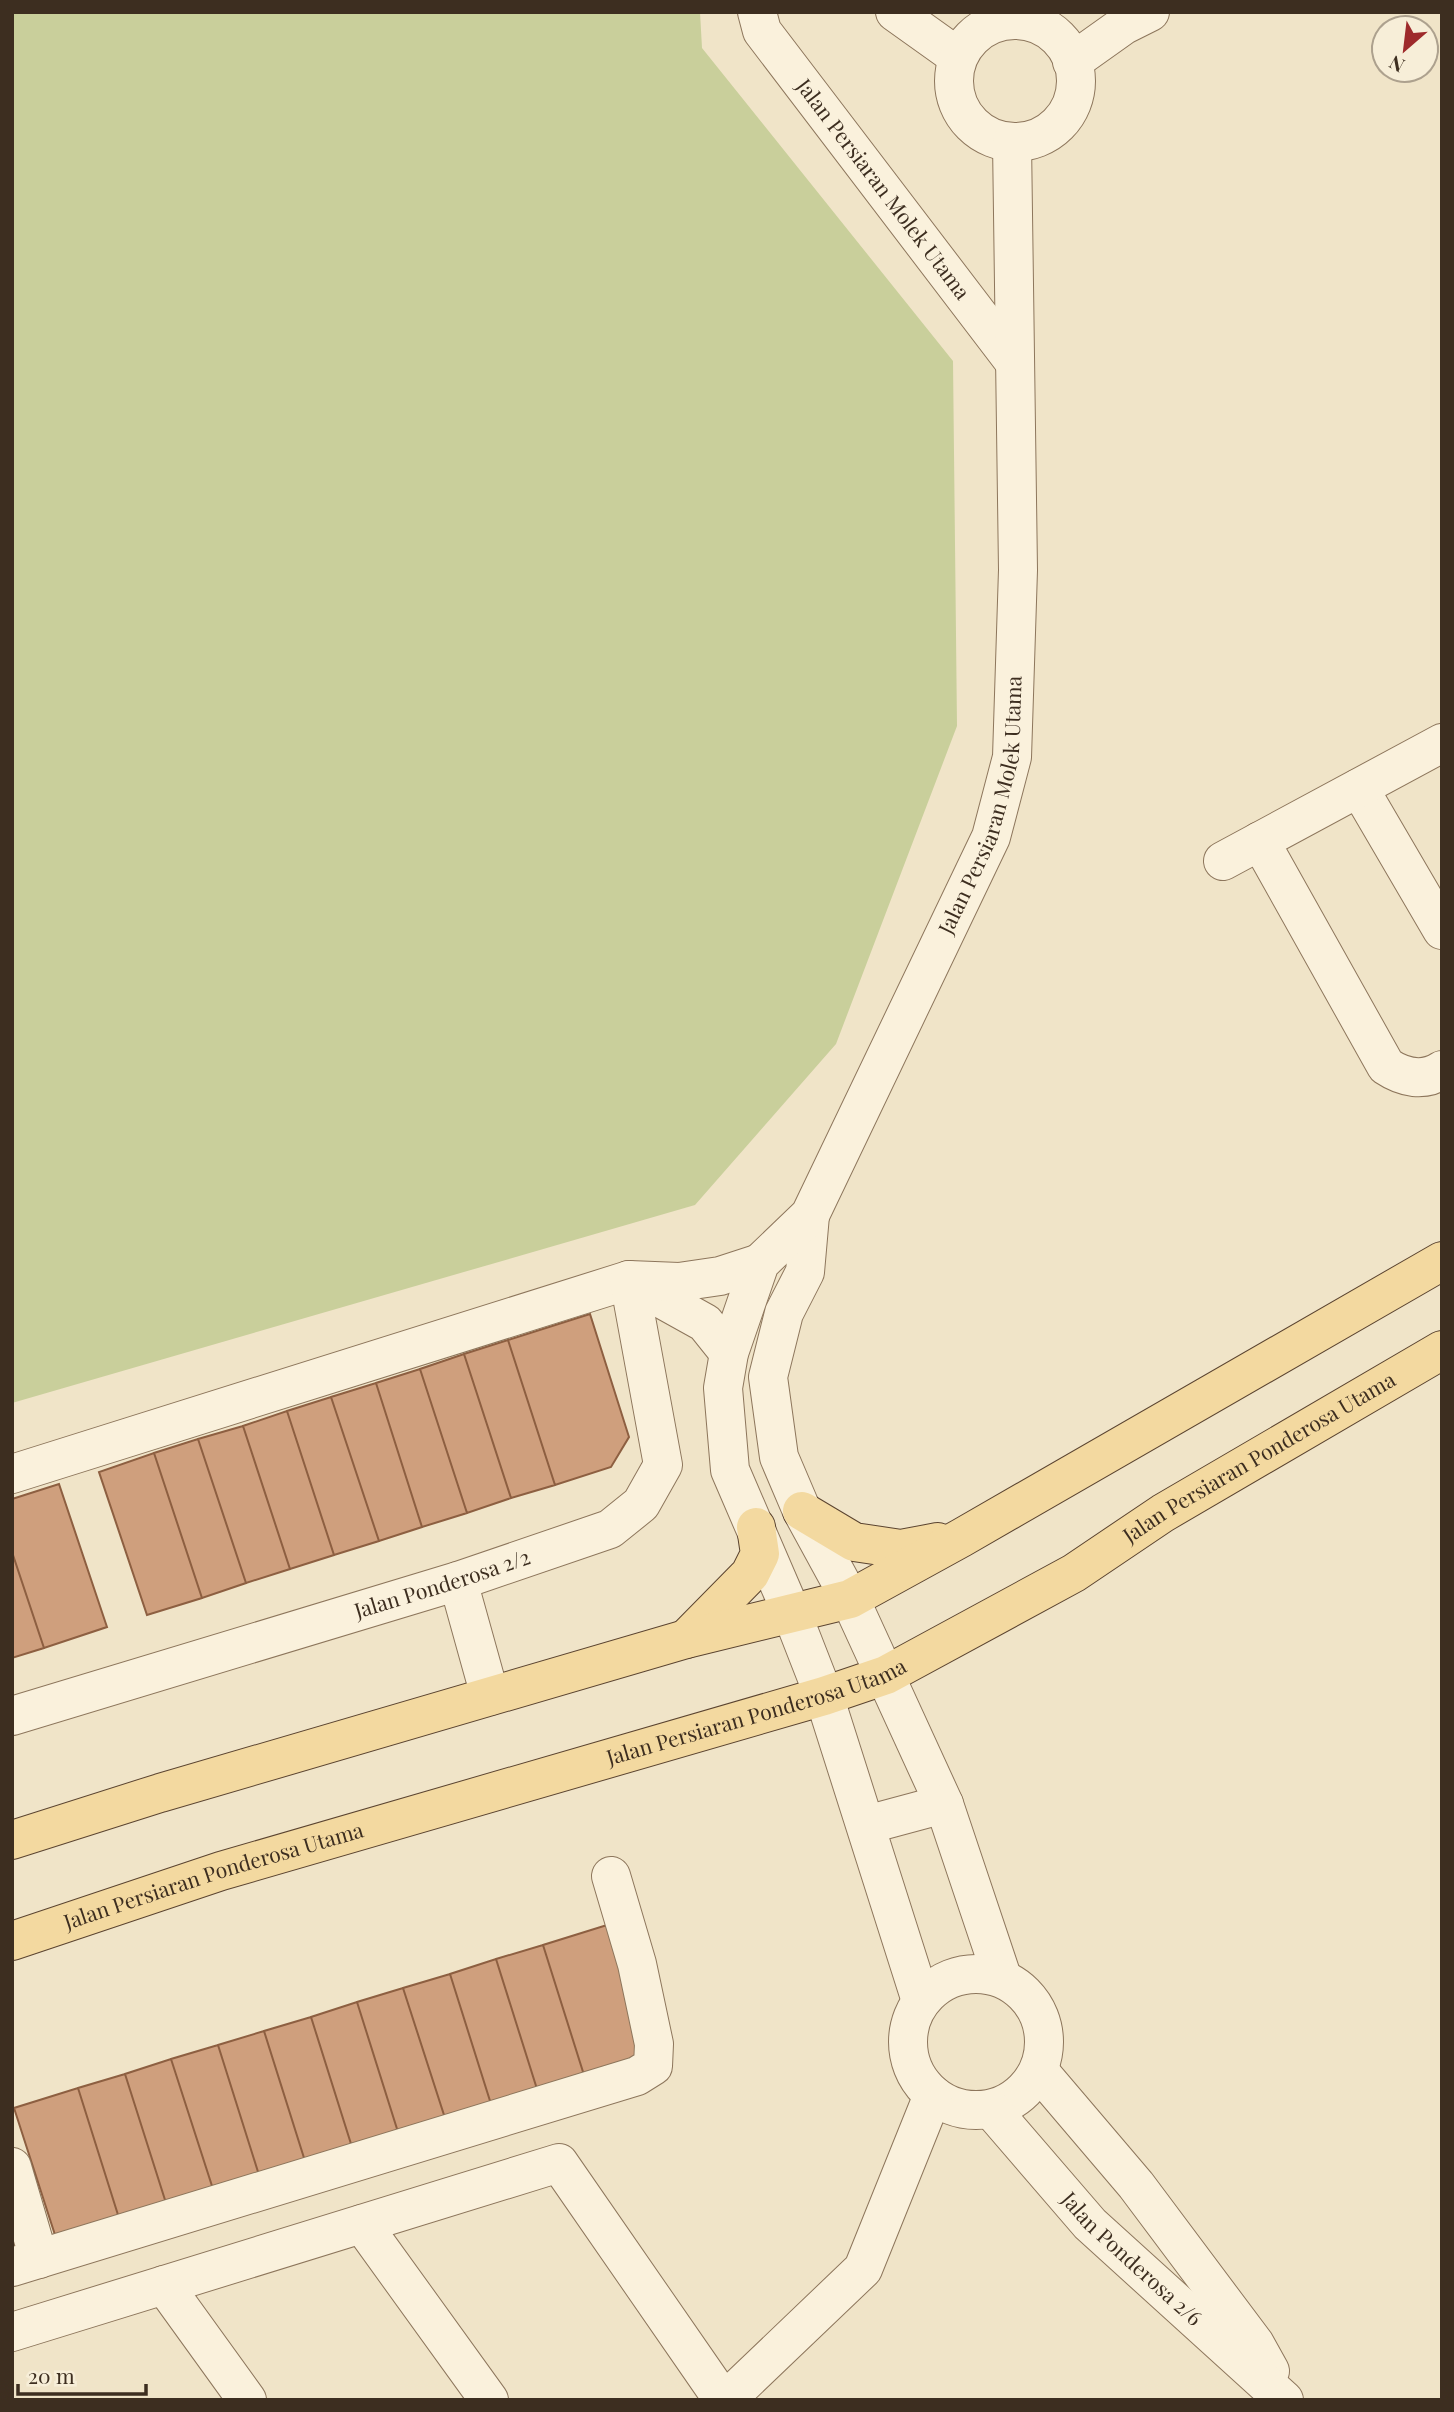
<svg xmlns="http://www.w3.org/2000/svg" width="1454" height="2412" viewBox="0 0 1454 2412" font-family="'Playfair Display',serif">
<rect width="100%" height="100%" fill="#f0e4c8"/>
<path fill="#c9cf9b" d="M12 12H700L702 48 953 361 957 726 836 1044 695 1205 12 1403Z"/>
<path fill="#cf9f7d" stroke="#8d5f41" stroke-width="2" d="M590 1314 629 1437 611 1467 555 1485 508 1340Z
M508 1340 555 1485 511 1498 464 1354Z
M464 1354 511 1498 467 1513 420 1369Z
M420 1369 467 1513 422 1527 376 1383Z
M376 1383 422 1527 379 1541 331 1397Z
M331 1397 379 1541 334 1555 287 1411Z
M287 1411 334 1555 290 1569 243 1426Z
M243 1426 290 1569 246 1583 198 1439Z
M198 1439 246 1583 202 1598 154 1453Z
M154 1453 202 1598 147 1615 99 1472Z
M59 1484 107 1627 44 1648 12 1552V1499Z
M12 1552 44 1648 12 1658Z
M607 1925 648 2055 584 2075 543 1945Z
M543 1945 584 2075 537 2089 496 1959Z
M496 1959 537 2089 491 2104 450 1974Z
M450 1974 491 2104 445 2118 403 1988Z
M403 1988 445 2118 398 2132 357 2002Z
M357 2002 398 2132 352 2147 311 2017Z
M311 2017 352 2147 305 2161 264 2031Z
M264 2031 305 2161 259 2175 218 2045Z
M218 2045 259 2175 213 2189 171 2059Z
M171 2059 213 2189 166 2203 125 2074Z
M125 2074 166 2203 119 2218 78 2088Z
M78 2088 119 2218 56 2238 14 2108Z"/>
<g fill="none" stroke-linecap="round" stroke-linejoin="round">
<defs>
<g id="minor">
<path id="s1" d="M757 12 762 31 1015 363"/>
<path d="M895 12 958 57"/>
<circle cx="1015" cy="81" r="61"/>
<path d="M1072 62 1124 25 1150 12"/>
<path d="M1359 788 1442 930"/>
<path d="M1260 841 1386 1066C1404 1078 1424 1082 1442 1070"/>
<path d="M1223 861 1442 743"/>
<path d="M810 1215 805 1272 784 1313 768 1377 779 1457 802 1511 850 1599 944 1804 1002 1977"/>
<path d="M633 1283 705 1323 729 1353"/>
<path d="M12 1474 629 1280 679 1282 720 1276 760 1263"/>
<path d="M458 1581 490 1696"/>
<path id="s2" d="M12 1716 458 1581 610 1529 641 1504 663 1465 629 1280"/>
<path d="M866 1825 944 1804"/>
<circle cx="976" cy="2042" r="68"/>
<path id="s3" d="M921 2001 824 1696 792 1614 730 1470 723 1388 729 1353 760 1263 810 1215 991 837 1012 757 1018 570 1012 142"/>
<path d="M1039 2071 1136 2185 1255 2344 1270 2371"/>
<path id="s4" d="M991 2109 1090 2224 1284 2400"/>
<path d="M12 2167 39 2259"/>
<path d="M362 2224 489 2400"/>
<path d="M12 2267 637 2076 653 2066 654 2044 637 1964 611 1876"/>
<path d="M164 2285 247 2400"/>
<path d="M12 2332 559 2163 723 2400"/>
<path d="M726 2400 863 2269 933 2095"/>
</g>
<g id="major">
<path d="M802 1511 854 1542 901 1549 938 1542"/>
<path d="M686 1639 750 1574 760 1554 756 1527"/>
<path d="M12 1840 160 1793 686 1639 850 1599 961 1538 1442 1261"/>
<path id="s5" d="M12 1941 221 1871 824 1696 886 1675 1074 1573 1163 1513 1442 1350"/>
</g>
</defs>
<use href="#minor" stroke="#8d765c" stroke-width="40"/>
<use href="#major" stroke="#5b4430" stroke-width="40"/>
<use href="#minor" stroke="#faf1dc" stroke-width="38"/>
<use href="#major" stroke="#f3d9a0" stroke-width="38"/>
</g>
<g text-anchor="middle" stroke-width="5" stroke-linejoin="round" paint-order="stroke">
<g font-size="21" fill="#3d2e20" stroke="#f7eed8">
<text dy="7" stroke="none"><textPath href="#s1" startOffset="219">Jalan Persiaran Molek Utama</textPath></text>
<text dy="7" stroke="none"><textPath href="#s3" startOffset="1295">Jalan Persiaran Molek Utama</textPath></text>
<text dy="7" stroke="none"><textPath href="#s5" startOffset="1346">Jalan Persiaran Ponderosa Utama</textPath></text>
<text dy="7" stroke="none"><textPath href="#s2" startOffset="450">Jalan Ponderosa 2/2</textPath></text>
<text dy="7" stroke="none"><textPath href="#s5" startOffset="779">Jalan Persiaran Ponderosa Utama</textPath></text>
<text dy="7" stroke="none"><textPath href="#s5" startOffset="212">Jalan Persiaran Ponderosa Utama</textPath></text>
<text dy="7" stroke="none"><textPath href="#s4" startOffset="206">Jalan Ponderosa 2/6</textPath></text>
</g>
</g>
<rect width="1454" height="2412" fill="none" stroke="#3d2e20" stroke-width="28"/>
<g transform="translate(1405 49) rotate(208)"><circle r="33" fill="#f7eed8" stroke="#ada18e" stroke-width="2"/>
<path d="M0-5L12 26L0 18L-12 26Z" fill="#9e2a2b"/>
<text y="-10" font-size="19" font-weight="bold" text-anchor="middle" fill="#3d2e20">N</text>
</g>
<path d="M18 2384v10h128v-10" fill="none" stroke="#3d2e20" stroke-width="3.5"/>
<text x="28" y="2384" font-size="21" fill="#3d2e20" stroke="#f7eed8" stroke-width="5" paint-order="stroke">20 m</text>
</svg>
